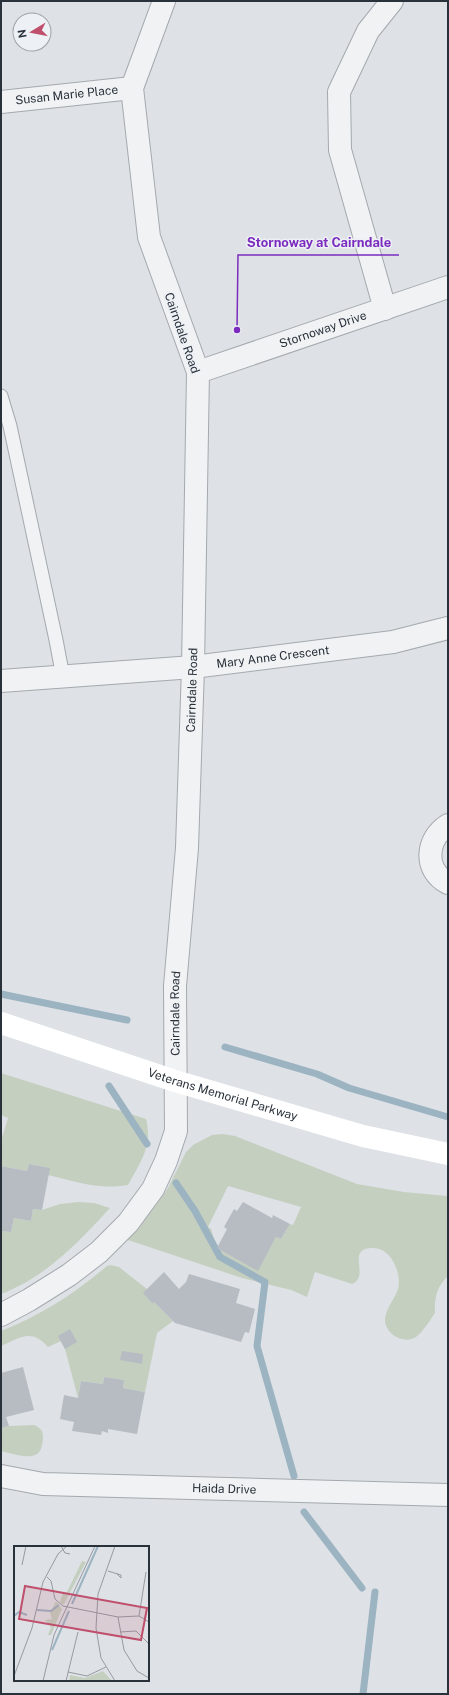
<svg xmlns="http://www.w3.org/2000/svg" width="449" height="1695" viewBox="0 0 449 1695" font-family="'Public Sans',sans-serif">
<rect width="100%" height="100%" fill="#dee2e6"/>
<path fill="#c5cfc0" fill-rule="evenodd" d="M1 1073 146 1119C153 1146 141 1161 128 1185 98 1190 77 1182 48 1175L49 1168 29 1164 27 1171 1 1166V1141L8 1118 1 1115Z
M223 1134 235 1136 357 1184 404 1192 448 1196V1276C437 1286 434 1299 435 1313 431 1319 422 1333 416 1337 404 1345 385 1334 385 1320 385 1309 395 1299 398 1289 402 1273 391 1247 372 1248 345 1249 371 1276 352 1284L315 1272 307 1297 291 1290 242 1278 122 1238 140 1223 156 1205 168 1188 186 1152 193 1145 212 1135ZM228 1186 301 1207 293 1225 290 1224 281 1239 276 1237 258 1270 217 1248 211 1229 208 1227Z
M78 1202 94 1203 110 1208C79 1242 46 1277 1 1294L2 1231 11 1232 14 1218 31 1221 33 1209 42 1210 60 1204Z
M111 1265 119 1267 147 1289 153 1303 154 1302 173 1321 157 1333 145 1392 123 1388 124 1380 104 1377 103 1384 81 1381 78 1398 65 1349 61 1341 48 1347C31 1328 20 1338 1 1346V1331C40 1316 75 1293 107 1266Z
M34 1425C44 1429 44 1435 42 1445 41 1449 40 1453 35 1455 27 1459 10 1453 1 1451V1428L9 1426Z"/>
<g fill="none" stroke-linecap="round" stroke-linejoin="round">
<path stroke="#9cb3c2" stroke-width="7" d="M1 994 127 1020
M225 1047 317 1074 349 1088 448 1117
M109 1086 147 1144
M176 1183 195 1211 220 1257 265 1282 257 1346 294 1476
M304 1512 362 1588
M363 1694 375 1592"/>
</g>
<path fill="#b6bcc2" d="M29 1164 50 1168 42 1210 33 1209 31 1221 14 1218 11 1232 1 1231V1166L27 1171Z
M243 1202 272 1218 273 1215 290 1224 281 1239 276 1237 258 1271 217 1248 227 1229 224 1227 234 1209 237 1211Z
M164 1272 179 1289 186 1282 189 1274 240 1289 236 1303 255 1309 249 1333 245 1332 241 1342 175 1323 154 1302 153 1304 143 1293Z
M70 1329 77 1342 65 1349 58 1336Z
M122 1351 143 1354 142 1364 120 1360Z
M23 1367 34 1410 6 1417 9 1426 1 1428V1373Z
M104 1377 124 1380 123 1388 145 1392 137 1434 108 1429V1433L102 1431 101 1435 72 1431 74 1422 60 1419 64 1395 78 1398 81 1381 103 1384Z"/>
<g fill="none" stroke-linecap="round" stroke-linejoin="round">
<defs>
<path id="lane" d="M1 396 10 426 56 640 63 677"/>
<g id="street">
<path id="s1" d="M1 102 132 88"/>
<path d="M385 309 340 150 339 92 368 31 392 1"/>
<path id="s2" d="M198 372 448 287"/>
<path id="s3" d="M1 681 193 667 393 642 448 628"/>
<path d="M448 825C426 839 423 870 448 883"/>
<path id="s4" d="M1 1315 29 1300 69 1275 99 1252 128 1223 153 1189 166 1161 176 1131 175 986 187 848 193 667 198 372 149 237 132 88 164 1"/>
<path id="s5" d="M1 1476 43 1484 448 1495"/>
</g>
</defs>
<use href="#lane" stroke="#a4a9af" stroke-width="15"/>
<use href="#street" stroke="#a4a9af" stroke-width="24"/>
<use href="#lane" stroke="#f0f2f4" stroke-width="13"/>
<use href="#street" stroke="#f0f2f4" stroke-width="22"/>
<path stroke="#fff" stroke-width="22" id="s6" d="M1 1023 175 1081 363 1136 448 1154"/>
</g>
<g text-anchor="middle" stroke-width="3" stroke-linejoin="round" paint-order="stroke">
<g font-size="12" fill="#29313b" stroke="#edf0f4">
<text dy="4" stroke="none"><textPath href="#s1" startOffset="66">Susan Marie Place</textPath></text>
<text dy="4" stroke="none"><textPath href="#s2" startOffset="132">Stornoway Drive</textPath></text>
<text transform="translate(182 333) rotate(71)" y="4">Cairndale Road</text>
<text dy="4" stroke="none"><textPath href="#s3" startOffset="273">Mary Anne Crescent</textPath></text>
<text dy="4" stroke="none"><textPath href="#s4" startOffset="704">Cairndale Road</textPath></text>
<text dy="4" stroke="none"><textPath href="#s4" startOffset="380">Cairndale Road</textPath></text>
<text dy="4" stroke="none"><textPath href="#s6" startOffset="233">Veterans Memorial Parkway</textPath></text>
<text dy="4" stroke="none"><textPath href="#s5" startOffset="224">Haida Drive</textPath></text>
</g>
</g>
<g transform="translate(14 1546)">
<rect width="135" height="135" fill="#dee2e6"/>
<path d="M68 15 72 16 50 58H48L46 56 49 47 52 48ZM42 55 48 63 37 89H34L37 81 31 74 38 73 36 67ZM89 125 98 135H55L56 129 71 132Z" fill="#c5cfc0"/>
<path fill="none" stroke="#9cb3c2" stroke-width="2" d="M58 58 84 0M23 64 37 65 45 59M0 70 5 66 13 69M38 104 55 65"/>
<path fill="none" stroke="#969ba2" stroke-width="1" d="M47 0 51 7 56 8M8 19 12 0M94 25 107 29V32L103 28M33 31 37 35 41 53 49 60 104 71 125 70 135 76M125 70 132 26M104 71 110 104 123 125 135 132M106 86 122 85 135 98M54 126 73 130 92 121M0 130 18 82 29 36 44 8 53 0M29 135 40 89 81 0M52 135 64 86M101 135 87 112 82 82 84 48 101 0"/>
<path fill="#bf4f6c" fill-opacity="0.15" stroke="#bf4f6c" stroke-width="2" d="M11 40 133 62 127 94 5 73Z"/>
<rect width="135" height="135" fill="none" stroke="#29313b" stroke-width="2"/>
</g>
<path fill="none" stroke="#7b2cbf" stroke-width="1.5" d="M237 330L238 255H399"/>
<circle fill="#7b2cbf" stroke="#edf0f4" stroke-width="1.5" cx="237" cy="330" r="4"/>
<g font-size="13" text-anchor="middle" font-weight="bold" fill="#7b2cbf" stroke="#edf0f4" stroke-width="3" stroke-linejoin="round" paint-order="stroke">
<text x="319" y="247">Stornoway at Cairndale</text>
</g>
<rect width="449" height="1695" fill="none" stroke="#29313b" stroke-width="4"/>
<g transform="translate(32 32) rotate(260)"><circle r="19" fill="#edf0f4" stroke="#9fa4aa"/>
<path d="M0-3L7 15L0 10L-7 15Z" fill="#bf4f6c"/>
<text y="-6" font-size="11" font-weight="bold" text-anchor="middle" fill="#29313b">N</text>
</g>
</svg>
